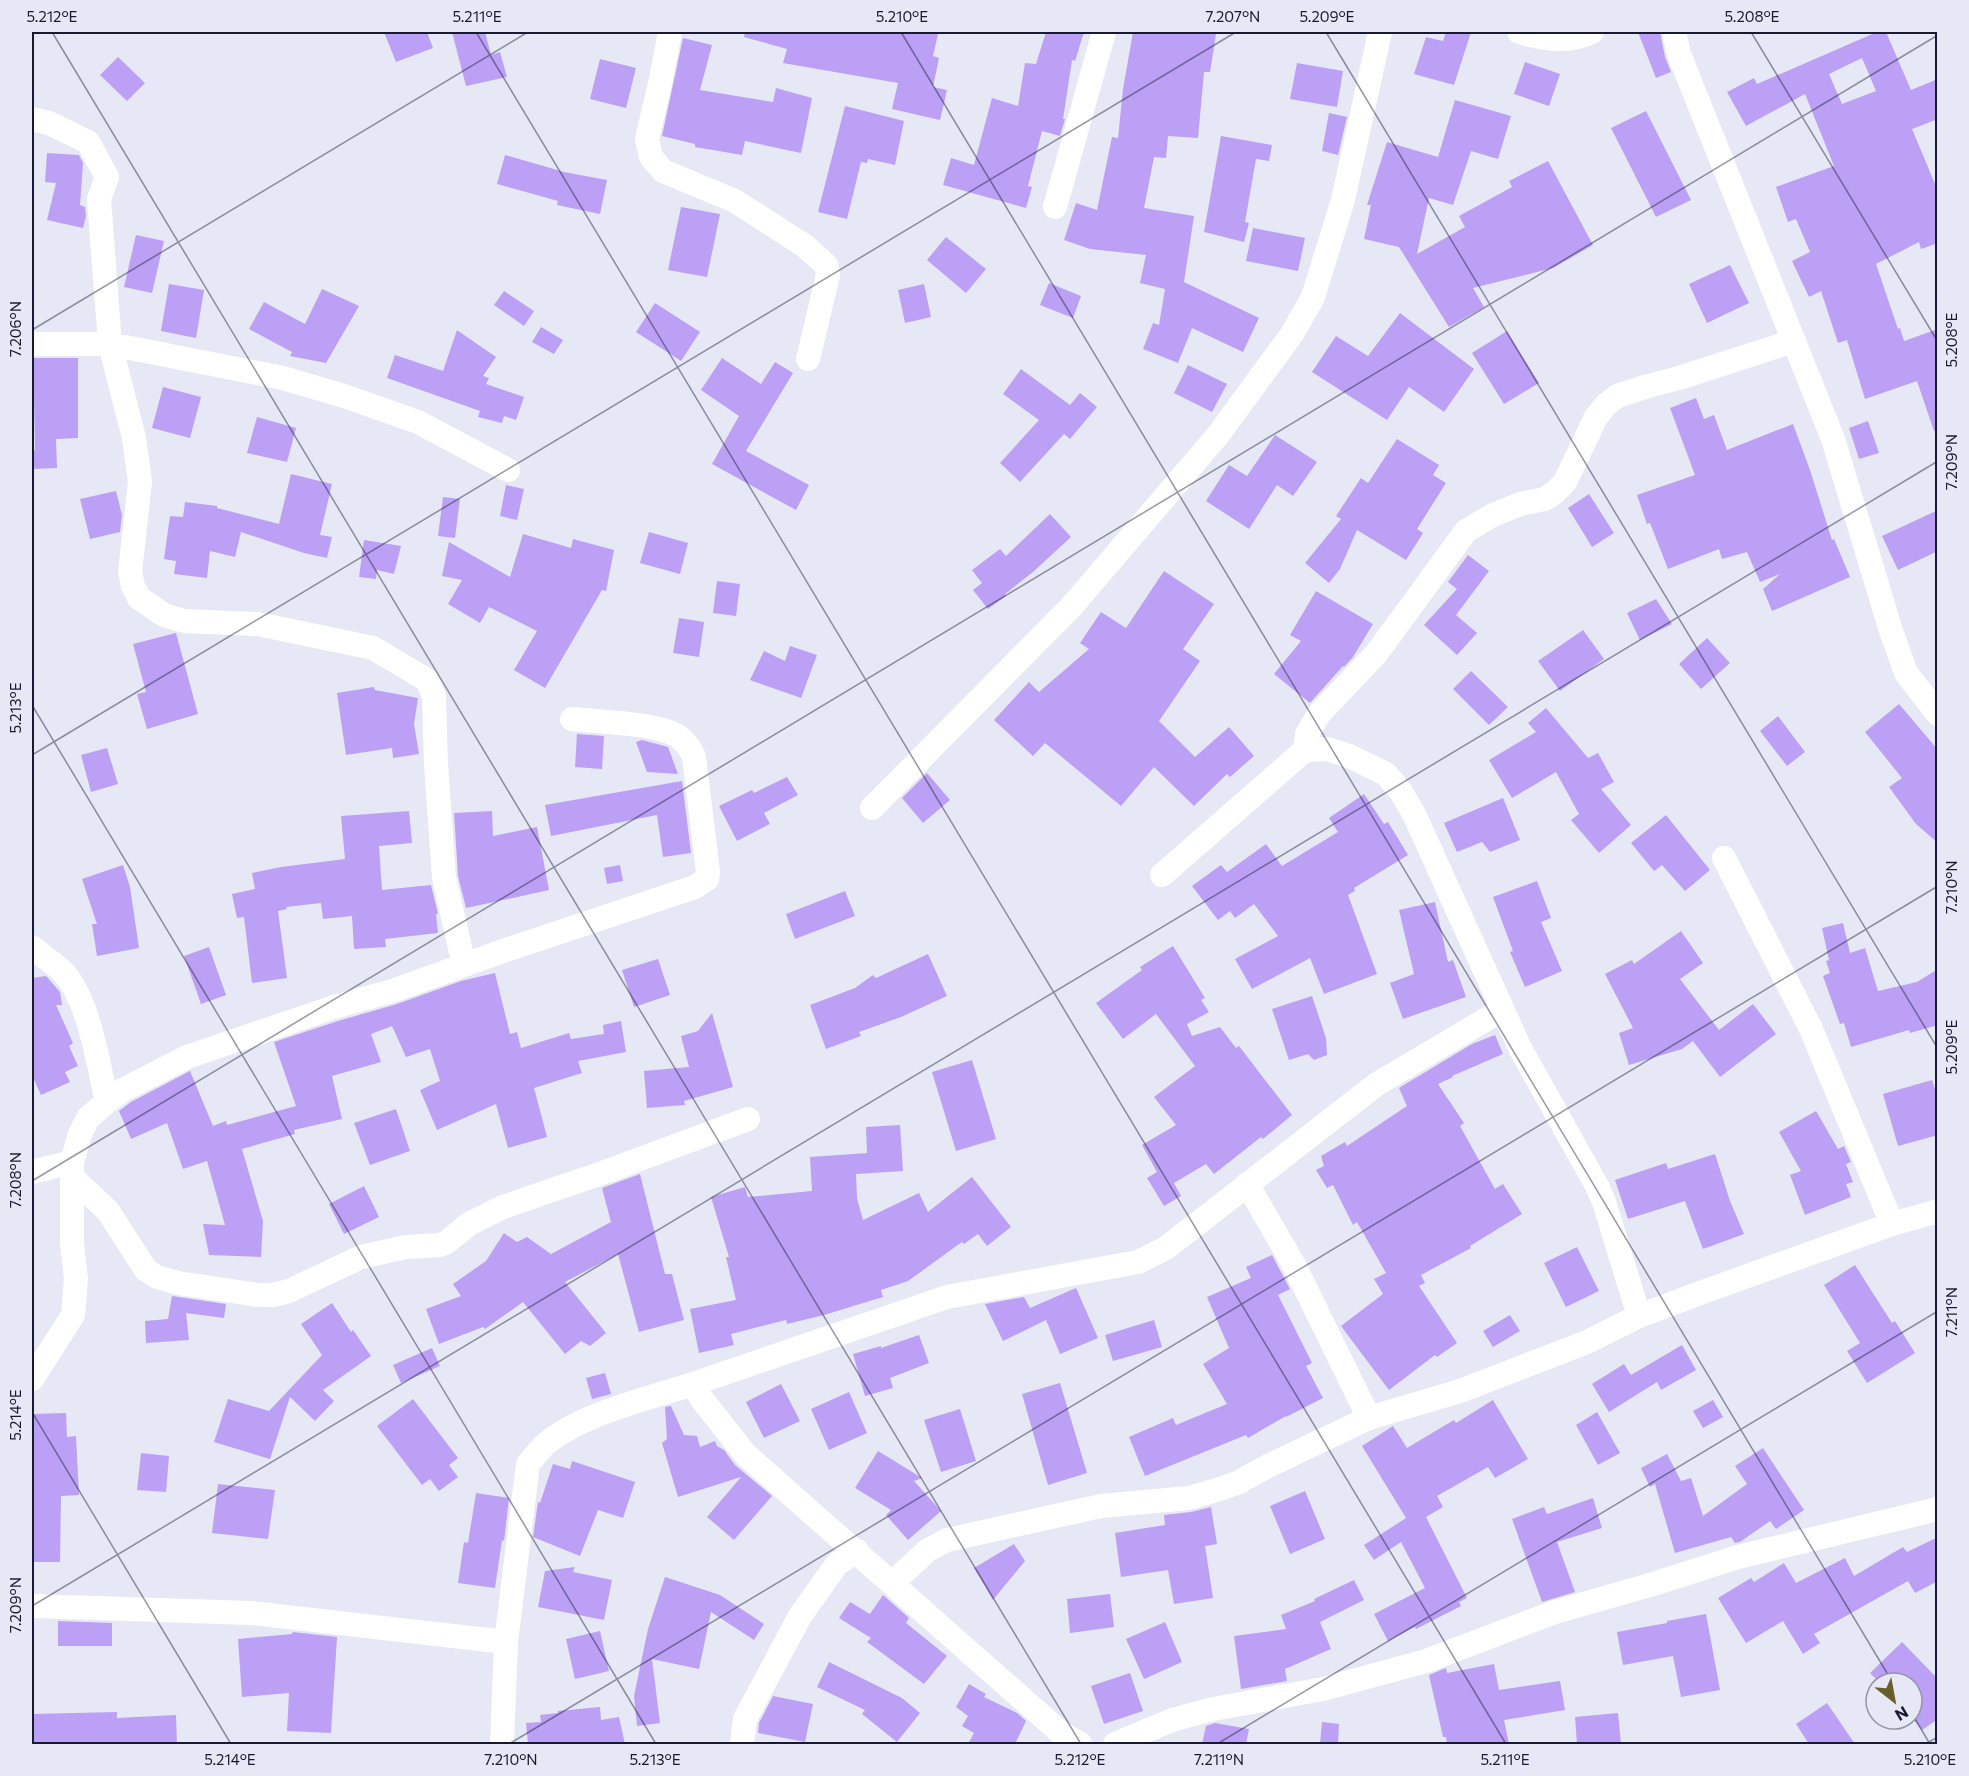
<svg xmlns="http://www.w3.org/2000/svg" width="1969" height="1776" viewBox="0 0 1969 1776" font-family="Commissioner,sans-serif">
<rect width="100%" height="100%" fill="#e6e8f6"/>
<path fill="#bba0f5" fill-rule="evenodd" d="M384 32H427L433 48 396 62Z
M452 32H485L491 55 500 52 507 77 466 86Z
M745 32H929L938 34 933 56 939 58 933 87 947 90 940 120 892 109 898 83 783 63 787 49 744 37Z
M1046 32H1084L1075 61 1072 60 1063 119H1065L1060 136 1042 131 1028 186 1032 187 1026 208 943 185 951 158 974 165 992 98 1018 106 1025 63 1036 64Z
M1133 32H1199L1216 34 1210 72H1204L1198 138 1168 136 1166 158 1154 157 1144 208 1194 216 1184 282 1259 318 1243 352 1192 328 1178 363 1143 349 1153 323 1159 325 1165 289 1140 283 1146 255 1090 249 1064 240 1076 203 1097 210 1112 137 1118 138 1123 89Z
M1446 32H1471L1454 85 1414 74 1426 37 1443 41Z
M1638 32H1660L1665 57 1671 72 1656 78Z
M1877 32H1886L1911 90 1938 79V119L1912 129 1938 191V243L1921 249 1919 242 1876 264 1898 329 1900 328 1904 341 1938 329V431H1934L1917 381 1865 399 1847 340 1838 343 1821 291 1809 297 1792 261 1810 252 1796 219 1788 222 1776 187 1834 166 1805 94 1746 126 1727 92 1754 78 1757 84ZM1862 58 1876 91 1842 104 1829 74Z
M683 38 712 45 700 90 773 102 776 88 812 98 801 153 745 141 742 155 695 147V144L662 136Z
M118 57 145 83 127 101 100 75Z
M600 59 636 68 626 108 590 99Z
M1525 62 1560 74 1549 106 1514 94Z
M1297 63 1343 71 1337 107 1290 99Z
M1455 100 1511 116 1498 159 1471 151 1453 205 1429 198 1417 254 1465 227 1459 216 1512 187 1509 181 1548 161 1593 245 1553 268 1473 288 1484 307 1449 327 1399 247 1364 239 1371 205H1367L1387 142 1438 157Z
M845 106 904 121 895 165 868 159 867 163 861 162 847 219 818 212Z
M1646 111 1691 200 1656 217 1611 128Z
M1329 113 1347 117 1338 155 1322 151Z
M1221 136 1272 145 1269 161 1256 159 1245 222 1249 223 1244 242 1204 232Z
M47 153 79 155 83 163 80 205 85 207 86 216 83 228 47 220 56 183 45 182Z
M505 155 564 172 607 180 600 214 557 205 558 201 497 184Z
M681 207 720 214 707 277 668 270Z
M1253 228 1305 238 1298 271 1246 261Z
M136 235 164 241 152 293 124 287Z
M946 237 986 269 966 293 927 260Z
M1730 265 1749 303 1707 323 1689 284Z
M1049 283 1081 296 1073 318 1040 305Z
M169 284 204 290 196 338 161 331Z
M924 284 931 317 905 323 898 290Z
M322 289 359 306 326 363 290 356 292 352 249 329 264 302 305 324Z
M504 291 534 311 524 326 494 305Z
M655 303 700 332 681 361 636 332Z
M1400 313 1474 369 1444 412 1409 387 1387 420 1312 372 1336 336 1368 356Z
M541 327 563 340 554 354 532 342Z
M457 330 496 357 483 376 489 378 486 384 524 397 516 420 504 416 502 423 478 417 480 411 387 378 395 355 443 371Z
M1507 331 1539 383 1504 404 1472 353Z
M32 358H78V438L56 439 57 468 32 469V450H35L34 396 32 397Z
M722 358 761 384 775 362 793 373 746 451 809 485 796 510 712 464 739 416 701 390Z
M1188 365 1227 384 1212 412 1174 393Z
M1021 369 1070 405 1080 393 1097 407 1070 439 1064 434 1020 482 1000 463 1039 420 1003 394Z
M163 387 201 397 190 438 152 428Z
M1696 398 1704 419 1714 415 1727 450 1793 424 1810 470 1832 540 1834 539 1850 577 1772 611 1763 589 1780 574 1760 582 1747 552 1722 559 1719 549 1668 569 1650 523 1647 524 1637 495 1695 475 1670 408Z
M257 417 296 428 287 462 247 453Z
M1868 421 1879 453 1859 459 1849 428Z
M1275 435 1317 462 1293 496 1277 485 1249 529 1206 501 1229 465 1247 476Z
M1397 439 1439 465 1433 475 1446 483 1417 529 1423 533 1406 560 1357 530 1340 569 1329 583 1305 563 1341 519 1336 516 1361 478 1368 483Z
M291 474 332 484 320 535 332 537 327 558 304 553 241 532 235 557 210 551 207 578 174 574 176 561 164 559 170 516 183 517 185 502 217 506V508L279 524Z
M506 485 524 489 517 520 500 516Z
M116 491 122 515 120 532 90 539 80 499Z
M1589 494 1614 533 1592 547 1568 508Z
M443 497 460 499 455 538 438 536Z
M1938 510V551L1898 570 1882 536Z
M1050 514 1071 537 1033 572 1005 594 1006 596 988 609 973 590 982 583 972 570 1000 549 1006 556Z
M649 532 688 543 680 574 640 563Z
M523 534 571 548 573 539 614 550 606 591 602 590 545 688 514 670 537 631 489 607 480 623 448 604 462 580 442 576 449 542 510 577Z
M364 540 401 546 394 574 377 570 376 579 359 577Z
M1468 555 1489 571 1456 615 1477 633 1457 655 1424 625 1457 589 1448 582Z
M1164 571 1214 604 1183 649 1200 661 1159 721 1195 757 1229 727 1254 756 1230 777 1227 774 1194 806 1154 767 1121 806 1045 743 1033 756 994 720 1029 682 1039 692 1089 649 1080 643 1101 612 1126 628Z
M717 581 740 584 736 616 713 613Z
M1316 591 1373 624 1353 657 1344 667 1343 666 1310 703 1274 674 1301 641 1290 635Z
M1656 599 1672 624 1640 640 1627 613Z
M679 618 704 622 699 657 673 653Z
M1583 630 1604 659 1560 691 1538 661Z
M176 633 198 714 147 729 137 694 146 692 133 644Z
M1707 638 1730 663 1701 689 1679 664Z
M790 646 817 655 801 698 750 680 764 651 785 661Z
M1471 671 1508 707 1489 725 1453 689Z
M374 687 375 690 418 698 414 724 419 754 393 758 392 748 346 755 337 693Z
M1899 704 1938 750V843L1916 824 1889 787 1902 778 1865 732Z
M1546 708 1588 758 1598 753 1614 782 1601 789 1631 825 1599 853 1571 820 1579 814 1556 772 1512 798 1489 760 1536 732 1528 723Z
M1778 716 1805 752 1787 766 1760 731Z
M577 734 604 736 602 769 575 767Z
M642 740 668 747 678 774 647 772 636 742Z
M107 748 118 784 91 792 81 755Z
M927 773 950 800 923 823 902 798Z
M787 777 798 795 764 813 770 824 737 841 719 806 752 790 754 793Z
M682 781 691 853 663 857 657 815 551 836 545 805Z
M1364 794 1384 824 1388 822 1408 855 1354 888 1355 891 1348 895 1377 974 1324 994 1310 958 1252 989 1235 959 1278 936 1254 904 1235 918 1230 911 1218 920 1192 886 1221 865 1227 872 1266 844 1282 866 1338 832 1329 818Z
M1503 798 1520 840 1490 852 1482 842 1457 852 1444 823Z
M409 811 412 843 379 846 382 890 431 885 438 914H436L438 933 385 939 386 947 354 949 352 916 323 919 321 903 286 907 287 909 278 911 287 978 252 983 244 917 237 918 232 894 255 889 252 873 281 867 345 859 341 816Z
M492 811 493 836 537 827 549 890 466 908 458 876 454 813Z
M1666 815 1710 870 1685 891 1662 865 1654 871 1631 843Z
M123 865 130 887 139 948 97 956 92 924H97L82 879Z
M620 865 623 881 607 884 604 868Z
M1537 881 1551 918 1541 922 1562 971 1525 987 1510 952 1513 951 1493 897Z
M845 891 855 916 795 939 786 914Z
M1435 902 1448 962 1453 960 1466 997 1403 1019 1390 983 1414 974 1399 910Z
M1843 923 1850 953 1865 948 1878 991 1917 982 1938 969V1025L1910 1033 1909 1030 1851 1047 1844 1023 1840 1024 1823 976 1830 973 1826 961 1829 960 1822 928Z
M1681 931 1703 963 1680 979 1719 1030 1753 1004 1776 1034 1720 1077 1693 1041 1682 1049 1629 1065 1619 1033 1633 1028 1605 974 1632 960 1634 964Z
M1173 946 1205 998 1201 1000 1209 1012 1187 1024 1192 1036 1220 1027 1236 1048 1239 1046 1292 1115 1263 1139 1261 1137 1214 1174 1206 1164 1174 1183 1181 1196 1164 1206 1147 1178 1157 1172 1142 1145 1176 1125 1154 1097 1195 1066 1156 1014 1123 1039 1096 1003 1142 970 1140 967Z
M209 947 226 995 201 1004 184 956Z
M928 954 947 996 901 1017 859 1032 861 1036 826 1049 810 1005 855 988 873 975 876 978Z
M658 959 670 995 634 1007 622 970Z
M495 973 510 1034 517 1032 521 1048 569 1033 571 1039 604 1034 603 1025 621 1021 626 1052 578 1061 582 1073 534 1088 547 1137 508 1148 496 1104 437 1130 420 1090 440 1081 430 1049 406 1057 392 1026 371 1034 381 1062 332 1076 342 1119 294 1130 295 1134 242 1149 263 1221 261 1257 209 1255 203 1224 225 1225 207 1161 183 1169 167 1123 131 1139 119 1111 131 1102 190 1071 213 1126 226 1121 227 1125 296 1106 274 1042 338 1021 397 1004 461 981Z
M46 976 60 992 62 1005H56L73 1043 69 1046 78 1066 65 1072 70 1082 41 1095 32 1075V978Z
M1312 996 1326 1038 1327 1055 1314 1060 1308 1054 1289 1060 1272 1009Z
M712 1013 733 1087 684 1101 685 1105 647 1108 644 1071 689 1067 681 1036 698 1031Z
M1495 1035 1503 1054 1452 1076 1453 1077 1438 1084 1464 1123 1460 1126 1495 1189 1503 1184 1522 1214 1470 1246 1471 1248 1421 1275 1425 1283 1419 1286 1457 1343 1437 1357 1435 1355 1389 1390 1341 1326 1383 1294 1374 1279 1386 1273 1357 1222 1353 1225 1333 1185 1327 1188 1316 1170 1324 1166 1321 1156 1345 1142 1347 1146 1407 1106 1399 1088 1472 1044Z
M972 1060 996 1139 956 1151 932 1072Z
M1932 1080 1938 1098V1135L1898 1146 1883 1094Z
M396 1109 410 1151 370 1165 354 1123Z
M1816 1111 1838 1149 1844 1146 1851 1162 1846 1164 1853 1182 1846 1184 1851 1197 1805 1215 1790 1175 1801 1171 1779 1132Z
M900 1125 903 1171 856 1174 857 1198 863 1220 919 1193 928 1212 972 1177 1011 1227 987 1246 978 1234 964 1244 962 1242 908 1281 881 1290 883 1297 824 1315 787 1324 786 1320 731 1334 734 1345 699 1353 690 1309 736 1300 726 1257H729L711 1197 745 1187 748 1197 812 1191 810 1157 867 1153 866 1127Z
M1715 1154 1730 1201 1744 1234 1703 1249 1685 1201 1628 1219 1615 1180 1666 1163 1668 1169Z
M640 1174 665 1274H672L684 1320 639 1332 618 1254 565 1282 606 1333 590 1346 581 1341 565 1354 523 1302 485 1329 483 1327 439 1344 426 1309 461 1296 453 1284 486 1261 504 1233 517 1242 527 1237 551 1254 611 1222 602 1188Z
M364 1186 379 1217 344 1234 329 1204Z
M1577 1247 1599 1291 1566 1307 1544 1263Z
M1272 1255 1290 1289 1278 1295 1312 1363 1306 1366 1323 1398 1286 1417V1416L1248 1438 1246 1435 1145 1476 1129 1437 1173 1418 1176 1425 1227 1404 1203 1364 1229 1348 1207 1297 1251 1278 1246 1267Z
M1855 1265 1892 1323 1895 1321 1915 1353 1867 1383 1847 1351 1860 1343 1824 1285Z
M1076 1288 1098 1338 1060 1354 1046 1320 1003 1341 985 1304 1024 1297 1030 1308Z
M172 1296 226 1304 224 1318 186 1313 189 1340 146 1343 145 1321 168 1319Z
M332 1303 351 1332 353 1330 371 1356 323 1390 334 1401 315 1421 290 1397 270 1459 214 1442 228 1399 269 1411 322 1355 301 1324Z
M1510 1315 1520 1331 1493 1347 1483 1331Z
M1154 1320 1162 1347 1113 1361 1105 1335Z
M919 1335 929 1363 890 1378 893 1388 865 1396 853 1354 881 1346V1348Z
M1682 1345 1696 1370 1661 1390 1657 1382 1609 1412 1592 1384 1624 1364 1631 1375Z
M432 1348 440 1366 401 1383 393 1365Z
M605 1373 611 1394 592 1399 586 1378Z
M1060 1383 1087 1473 1048 1485 1022 1394Z
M781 1384 800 1421 764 1438 746 1402Z
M849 1392 867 1433 829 1450 811 1409Z
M413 1399 458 1458 449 1465 458 1477 439 1491 430 1479 422 1485 377 1426Z
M1493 1400 1528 1459 1495 1478 1488 1467 1437 1496 1443 1507 1426 1517 1467 1598 1459 1602 1461 1606 1416 1629 1415 1627 1388 1641 1374 1614 1425 1588 1401 1542 1374 1560 1364 1545 1406 1518 1362 1446 1393 1426 1407 1448 1454 1420 1456 1423Z
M1713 1400 1723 1417 1703 1428 1693 1411Z
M671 1406 684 1435 697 1436 700 1447 715 1441 717 1446 724 1450 735 1465 772 1496 734 1540 707 1517 741 1477 678 1497 662 1443 667 1439 665 1407Z
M960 1409 976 1461 941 1472 924 1420Z
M1597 1412 1620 1453 1598 1465 1576 1425Z
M66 1413 67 1437 76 1436 79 1495 61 1496 60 1562H32V1414Z
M1763 1448 1804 1510 1776 1529 1770 1521 1740 1542 1735 1543 1731 1537 1675 1553 1655 1484 1650 1487 1641 1468 1667 1454 1681 1481 1691 1478 1703 1516 1747 1484 1735 1466Z
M878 1451 922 1478 914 1481 941 1511 908 1540 886 1515 891 1510 855 1488Z
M141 1453 169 1456 166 1492 137 1490Z
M572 1461 635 1482 623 1518 598 1510 580 1556 533 1537 538 1502 540 1503 553 1464 570 1469Z
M218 1484 275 1490 268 1539 212 1533Z
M1305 1491 1325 1539 1290 1554 1270 1506Z
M476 1493 509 1498 504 1541 502 1540 495 1588 458 1583 464 1542 468 1543Z
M1593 1498 1602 1528 1557 1542 1575 1592 1542 1602 1512 1519 1544 1507 1547 1514Z
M1211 1507 1217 1544 1205 1546 1213 1598 1174 1604 1168 1570 1121 1577 1115 1533 1165 1525 1164 1515 1191 1512Z
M1938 1537V1581L1915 1593 1908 1581 1814 1634 1820 1643 1803 1654 1783 1621 1746 1643 1718 1598 1751 1578 1754 1582 1784 1563 1796 1583 1845 1558 1854 1576 1903 1547 1907 1552Z
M1014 1544 1025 1561 993 1600 974 1568Z
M575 1567 573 1572 612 1580 604 1620 538 1607 545 1571Z
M665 1577 720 1595 764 1624 754 1640 711 1612 699 1669 652 1659 660 1723 637 1726 634 1696 648 1629Z
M1354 1580 1364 1600 1320 1622 1331 1649 1285 1669 1287 1681 1241 1689 1234 1636 1286 1629 1281 1615 1315 1601 1314 1599Z
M1110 1594 1114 1627 1070 1633 1067 1599Z
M883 1595 909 1618 906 1623 947 1656 924 1684 867 1642 871 1638 839 1618 850 1602 870 1614Z
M1706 1614 1720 1690 1681 1697 1673 1656 1623 1665 1617 1632 1667 1623V1621Z
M58 1621 112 1623V1646H58Z
M1165 1622 1182 1662 1144 1679 1126 1639Z
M600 1631 609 1671 575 1679 566 1639Z
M293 1632 337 1637 331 1733 287 1731 289 1693 242 1697 238 1639 292 1634Z
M1902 1642 1938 1679V1719L1922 1730 1912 1717V1683H1880L1870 1673Z
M829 1662 902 1698 920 1713 897 1742 862 1714 865 1710 817 1687Z
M1494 1664 1499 1690 1560 1681 1565 1710 1504 1720 1509 1744H1447L1446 1737H1443L1429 1675 1446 1668 1447 1673Z
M1130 1673 1143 1711 1104 1724 1091 1686Z
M969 1684 986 1694 984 1697 1017 1713 1026 1721 1015 1744H968L974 1733 962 1726 968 1716 956 1707Z
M773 1696 813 1704 805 1742 758 1733 759 1723Z
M1827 1703 1855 1744H1809L1796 1724Z
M600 1707 601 1720 619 1717 625 1744H548L547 1743 528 1744 526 1723 541 1722 540 1715 558 1713V1711Z
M117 1712V1718L176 1715 177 1744H32V1714Z
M1618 1713 1621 1744H1577L1575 1717Z
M1322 1722 1339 1724 1338 1744H1320Z
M1215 1723 1249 1729 1246 1744H1202L1206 1726Z"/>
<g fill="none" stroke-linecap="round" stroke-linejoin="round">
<path stroke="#fff" stroke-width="24" d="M670 32 661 79 647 139 651 157 663 171 735 201 805 246 826 265 828 275 808 359
M1519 32C1545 39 1567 44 1592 32
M1674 32 1679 54 1833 439 1891 631 1906 673 1938 714
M32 119 49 123 88 142 107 177 99 199 110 344 134 438 140 482 130 572 133 586 139 598 164 615 184 621 258 624 373 648 427 680 434 696 436 764 444 878 464 965
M1055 207 1104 32
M32 344H110L283 378 344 396 418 422 508 470
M1305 750 1327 749 1349 756 1386 774 1401 792 1414 814 1520 1048 1597 1186 1604 1202 1639 1316
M872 808 1072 606 1218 435 1292 334 1313 297 1343 200 1380 32
M1724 858 1811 1029 1892 1224
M1162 875 1305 750 1307 734 1319 714 1376 654 1466 531 1493 515 1520 504 1545 499 1554 493 1565 482 1596 417 1606 405 1617 396 1648 386 1679 378 1794 341
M32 947C41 955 52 962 61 970 89 997 98 1064 107 1102
M32 1172 72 1162
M72 1177 108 1211 146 1270 157 1277 178 1283 259 1295H273L289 1291 361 1257 406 1247 440 1245 447 1242 469 1224 503 1207 605 1172 748 1119
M1247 1184 1294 1265 1369 1418
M32 1379 73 1315 76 1279 72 1243V1162L80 1134 88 1118 107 1102 123 1090 187 1057 334 1007 392 991 506 950 695 887 707 879 708 872 694 757C690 748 684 740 676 735 655 723 599 722 572 719
M693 1384 947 1297 1138 1262 1166 1248 1377 1084 1502 1010
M892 1583 928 1550 947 1540 1101 1506 1189 1498 1217 1490 1237 1483 1268 1466 1369 1418 1460 1391 1587 1342 1639 1316 1703 1292 1892 1224 1938 1211
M32 1606 252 1613 506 1642
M502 1744 506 1642 528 1464C534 1457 540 1449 547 1443 582 1414 649 1398 693 1384L701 1398 745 1454 1061 1733 1080 1744
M742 1744 745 1719 800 1616 837 1564 857 1551
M1115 1744 1172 1720 1213 1709 1323 1689 1426 1661 1555 1612 1650 1585 1738 1557 1938 1509"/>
</g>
<path fill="none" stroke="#181a33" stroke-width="1.5" stroke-opacity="0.45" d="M52 32 1081 1744M476 32 1506 1744M901 32 1893 1683M1326 32 1938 1049M1751 32 1938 342M32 330 528 32M32 705 656 1744M32 755 1236 32M32 1181 1938 35M32 1412 231 1744M32 1606 1938 461M1912 1714 1930 1744M509 1744 1938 886M1217 1744 1938 1311M1925 1744 1938 1737"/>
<rect width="1969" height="1776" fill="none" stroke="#e6e8f6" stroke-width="66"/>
<g transform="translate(1894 1701) rotate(149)"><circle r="28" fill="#e6e8f6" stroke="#9496a8" stroke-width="1.5"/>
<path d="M0-4.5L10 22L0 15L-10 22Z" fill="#685e2b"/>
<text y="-9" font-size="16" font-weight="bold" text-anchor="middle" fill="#181a33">N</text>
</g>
<rect x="33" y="33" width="1903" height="1710" fill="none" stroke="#181a33" stroke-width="2"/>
<g font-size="15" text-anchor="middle" fill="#181a33">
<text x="52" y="22">5.212°E</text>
<text x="477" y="22">5.211°E</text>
<text x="902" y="22">5.210°E</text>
<text x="1233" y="22">7.207°N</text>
<text x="1327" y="22">5.209°E</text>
<text x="1752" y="22">5.208°E</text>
<text transform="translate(16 329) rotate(-90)" y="5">7.206°N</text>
<text transform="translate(1952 340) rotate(-90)" y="5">5.208°E</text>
<text transform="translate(1952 462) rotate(-90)" y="5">7.209°N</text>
<text transform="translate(16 708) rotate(-90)" y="5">5.213°E</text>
<text transform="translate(1952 887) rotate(-90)" y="5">7.210°N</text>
<text transform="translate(1952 1047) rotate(-90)" y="5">5.209°E</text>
<text transform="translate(16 1180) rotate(-90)" y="5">7.208°N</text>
<text transform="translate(1952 1312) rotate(-90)" y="5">7.211°N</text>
<text transform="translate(16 1415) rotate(-90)" y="5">5.214°E</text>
<text transform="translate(16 1605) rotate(-90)" y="5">7.209°N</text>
<text x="230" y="1765">5.214°E</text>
<text x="511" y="1765">7.210°N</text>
<text x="655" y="1765">5.213°E</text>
<text x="1080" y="1765">5.212°E</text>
<text x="1219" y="1765">7.211°N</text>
<text x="1505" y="1765">5.211°E</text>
<text x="1930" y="1765">5.210°E</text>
</g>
</svg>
